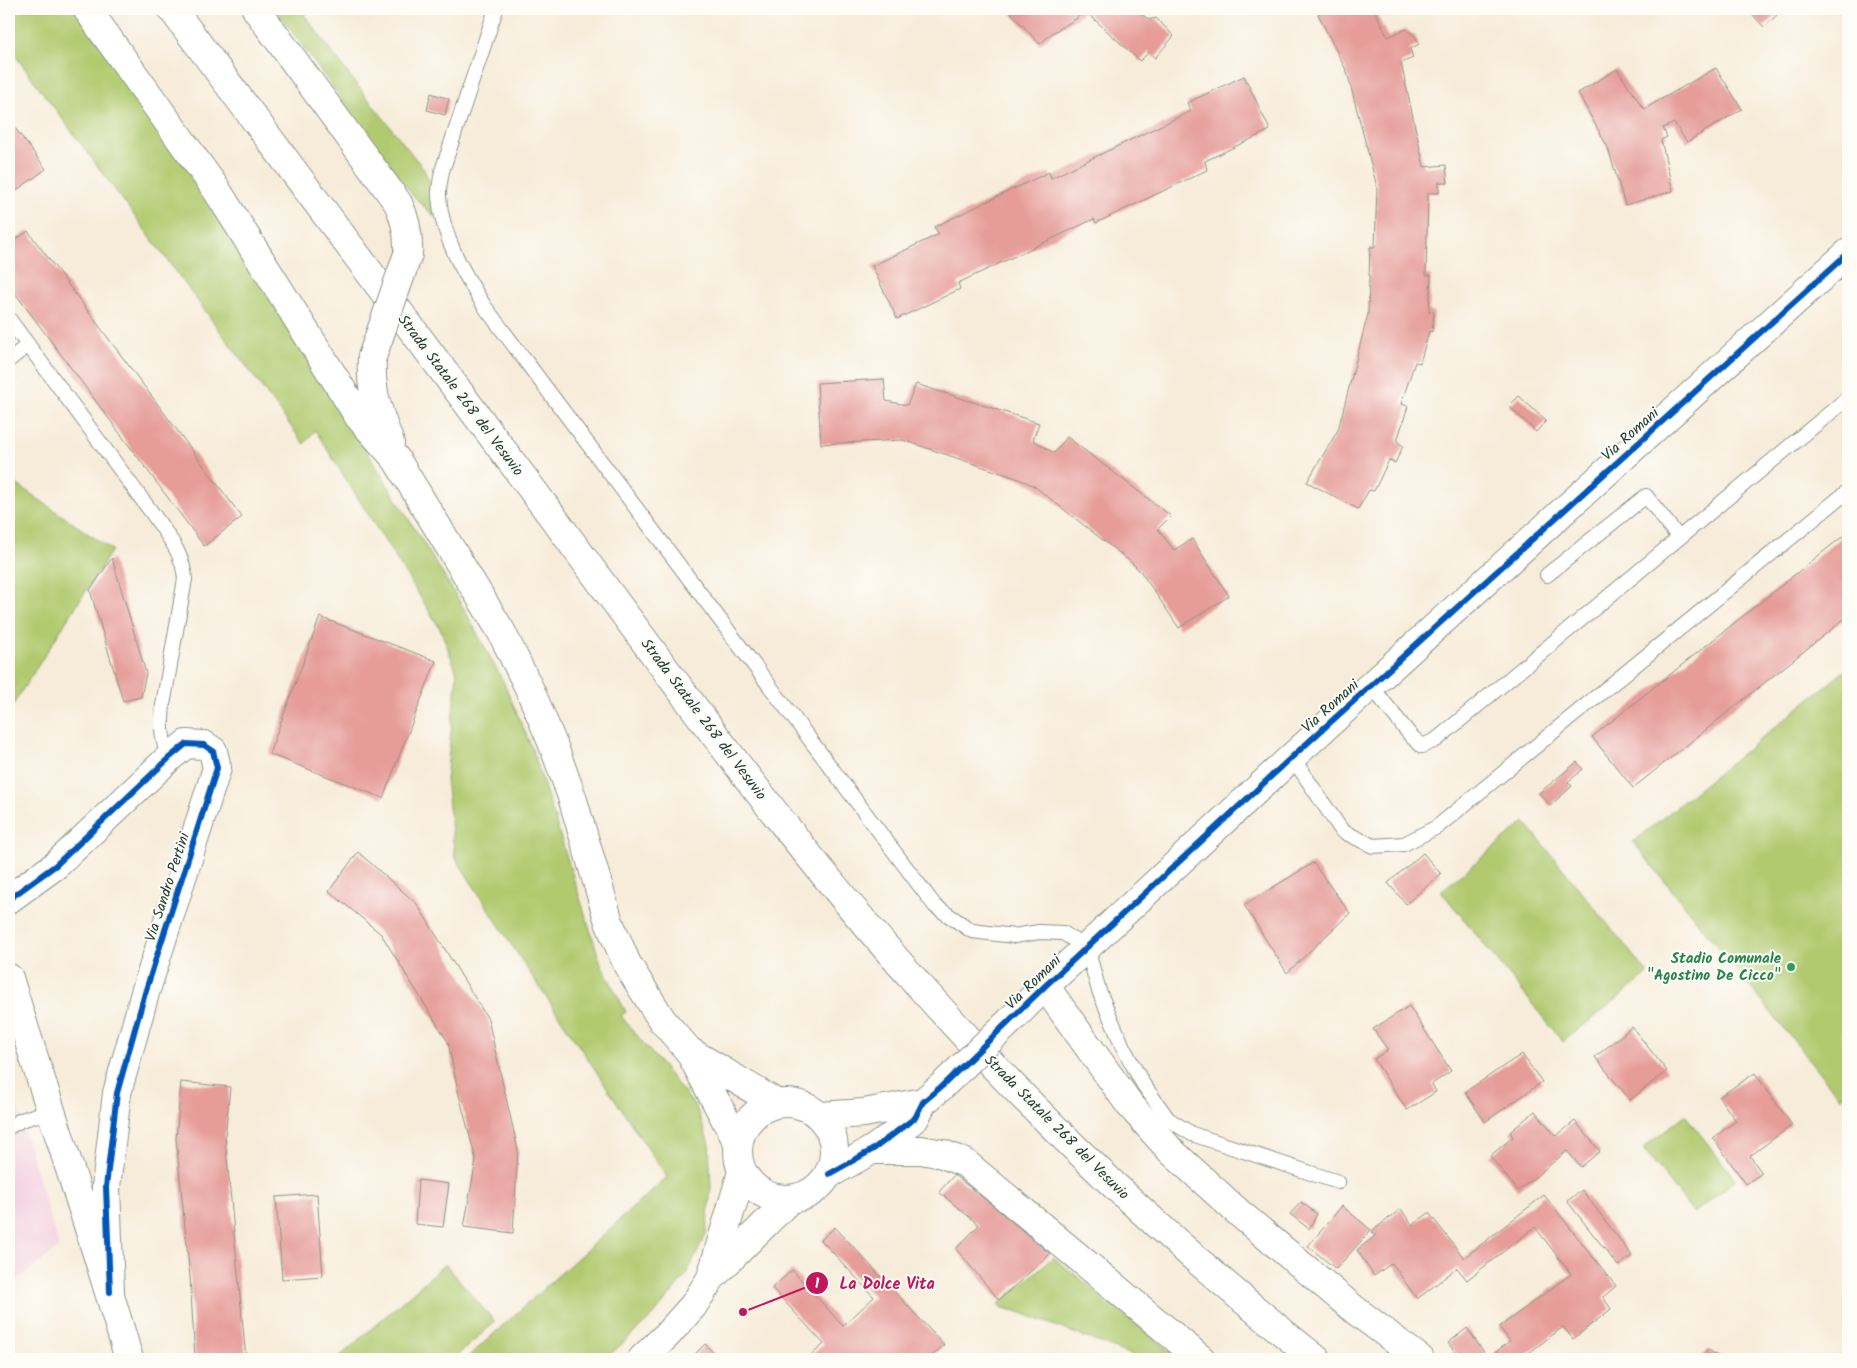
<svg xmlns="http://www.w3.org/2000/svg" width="1857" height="1368" viewBox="0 0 1857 1368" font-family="Kalam,sans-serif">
<rect width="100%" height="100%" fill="#fdfcf7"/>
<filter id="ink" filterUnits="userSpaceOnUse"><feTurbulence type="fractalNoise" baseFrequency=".02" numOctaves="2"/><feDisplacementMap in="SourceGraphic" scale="10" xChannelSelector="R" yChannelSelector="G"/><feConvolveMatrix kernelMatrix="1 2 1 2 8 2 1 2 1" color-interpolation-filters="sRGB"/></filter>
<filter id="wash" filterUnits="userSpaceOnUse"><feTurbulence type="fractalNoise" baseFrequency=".0096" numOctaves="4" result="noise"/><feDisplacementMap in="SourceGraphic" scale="20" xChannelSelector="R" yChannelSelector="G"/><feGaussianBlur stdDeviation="1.12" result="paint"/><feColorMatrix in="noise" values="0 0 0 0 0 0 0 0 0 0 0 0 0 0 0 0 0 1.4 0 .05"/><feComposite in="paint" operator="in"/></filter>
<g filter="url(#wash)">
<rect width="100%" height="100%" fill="#f7ecd9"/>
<path fill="#f3cfdf" d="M9 1081 59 1247 9 1287Z"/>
<path fill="#b1ca6f" stroke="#688452" d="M9 9H75L229 228 463 607 504 683 533 751 601 964 626 1012 621 1016 696 1107 709 1144 711 1188 706 1234 687 1274 653 1316 605 1359H466L667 1177 522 961 455 857 446 780 457 673 441 630 315 430 304 444 9 47Z
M275 9H300L346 71 423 168 432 187 434 216 414 197Z
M9 479 112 550 9 711Z
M1848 668V1092L1840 1098 1633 842Z
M1525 822 1648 974 1563 1042 1441 891Z
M1685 1115 1736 1180 1694 1213 1643 1148Z
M1053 1257 1180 1359H1142L1016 1311 1003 1308 999 1304Z
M445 1264 495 1322 453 1359H337Z"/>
<g id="blocks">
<path fill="#e69c99" d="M1016 9H1135L1149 20 1156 18 1174 36 1155 58 1149 52 1140 61 1084 10 1076 19 1052 33 1040 44 1011 13Z
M1326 9H1374L1388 37 1406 29 1415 36 1419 44 1410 49 1413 58 1401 63 1424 167 1446 165 1448 183 1439 182V193H1428L1426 275H1431L1429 311 1434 312 1432 332 1429 331 1420 363 1415 362 1401 404 1408 406 1397 441 1403 446 1395 463 1389 460 1374 491 1369 490 1358 509 1307 482 1338 430 1368 314 1370 247H1375L1377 187 1347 72 1318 14Z
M1749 9H1772L1777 15 1764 27 1748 10Z
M1716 68 1742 109 1687 142 1674 123 1663 128 1667 137 1661 140 1673 191 1625 205 1608 148 1578 93 1617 69 1644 109Z
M1244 76 1270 130 1205 161 1207 170 1096 223 1094 219 958 283 960 289 897 319 872 266 939 234 934 227 1049 172 1051 178 1191 111 1187 103Z
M431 93 449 99 445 115 427 110Z
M9 120 46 169 9 196Z
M28 231 242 517 204 546 9 285V244Z
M884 379 886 401 907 405 916 384 1039 423 1033 440 1054 453 1067 437 1171 516 1158 529 1174 550 1192 539 1229 596 1179 628 1141 572 1132 563 1034 486 1019 479 903 440 821 444 817 383Z
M1519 396 1546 421 1536 432 1509 406Z
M1848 532V616L1633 788 1592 737Z
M112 558 146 673 141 697 123 701 90 590Z
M320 617 436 661 383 798 269 754Z
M1577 762 1583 769 1568 782 1572 786 1550 806 1539 793Z
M358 852 417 904 488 1019 518 1150 513 1233 464 1227 476 1160 458 1091 448 1042 381 934 329 891Z
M1423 853 1441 874 1406 904 1388 883Z
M1313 863 1350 913 1287 973 1244 905Z
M1409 1006 1451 1071 1432 1084 1436 1092 1407 1110 1374 1059 1388 1050 1373 1029Z
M1632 1027 1667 1071 1630 1100 1595 1057Z
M1522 1054 1542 1082 1485 1122 1465 1092Z
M1755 1073 1792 1125 1750 1156 1762 1173 1746 1184 1713 1138 1736 1121 1719 1097Z
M181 1082 230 1087 225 1137 246 1359H195L190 1277 176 1139Z
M1535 1111 1556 1136 1575 1121 1600 1151 1581 1167 1567 1151 1518 1191 1490 1156 1513 1137 1510 1132Z
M954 1175 995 1207 1050 1254 999 1300 956 1249 979 1225 939 1192Z
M418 1180 449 1184 443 1227 415 1224Z
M1582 1190 1632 1256 1618 1266 1567 1201Z
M317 1194 323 1276 282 1279 276 1197Z
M1544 1195 1616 1286 1603 1297 1611 1309 1573 1339 1563 1327 1521 1359H1461L1448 1343 1467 1328 1488 1358 1510 1341 1499 1327 1571 1274 1535 1227 1467 1280 1457 1268 1417 1299 1392 1263 1374 1276 1357 1250 1375 1236 1372 1231 1401 1209 1412 1225 1429 1213 1464 1258Z
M1301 1202 1317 1214 1309 1229 1290 1214Z
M1342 1206 1371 1230 1336 1269 1308 1246Z
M835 1227 944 1345 929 1359H807L824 1344 772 1288 792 1270 843 1326 874 1297 821 1240Z
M705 1344 719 1359H690Z
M1707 1349 1723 1359H1701Z"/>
</g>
</g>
<g filter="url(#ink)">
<use href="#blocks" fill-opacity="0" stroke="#8b9486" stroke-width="1"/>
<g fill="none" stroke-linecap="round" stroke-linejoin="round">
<defs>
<path id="lane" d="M496 9 442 171C441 179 438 189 439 197 442 237 464 274 485 307L935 906 972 931 1014 936 1039 932 1063 933 1087 948 1099 991 1123 1047 1143 1084 1168 1119 1192 1134 1338 1182
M9 319 155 517C169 538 183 553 185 579L163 705C161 726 161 738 169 758
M9 360 28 345
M1679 538 1848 398
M1371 686 1411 736 1422 746 1436 740 1679 538 1646 496 1547 575
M1292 757 1342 831 1373 846 1404 844 1437 827 1848 491
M9 1127 21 1120 50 1111"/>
<path id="street" d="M9 899 56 865 169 758 186 744 204 745 213 751 217 768 145 993 117 1093 106 1187 110 1292
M9 978C48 1106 92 1231 129 1359"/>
<path id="secondary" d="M1010 1021 1045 986 1292 757 1848 253
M738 1151a48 48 0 1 1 96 0a48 48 0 1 1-96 0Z
M820 1116 864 1113 923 1102
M829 1174 872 1150 892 1136 915 1118 923 1102 942 1086
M711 1277 742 1172
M642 1359 667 1335 693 1306 711 1278 790 1199"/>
<path id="highway" d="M87 9 216 189 359 417 396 459 501 631 530 690 554 747 572 797 609 922 627 964 662 1020 689 1051 738 1143
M172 9C299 178 425 347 552 516 672 678 790 843 926 993 1045 1126 1176 1248 1316 1359
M256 9 398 203C406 220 409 235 408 254
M372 357C370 392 378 411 390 443
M1045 986 1130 1105 1171 1151 1239 1213 1355 1310 1420 1359
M689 1051 776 1103
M872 1150H921L943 1154 965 1163 1201 1359"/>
</defs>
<use href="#lane" stroke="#8b9486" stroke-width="16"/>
<use href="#street" stroke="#8b9486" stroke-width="30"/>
<use href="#secondary" stroke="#8b9486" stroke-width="30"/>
<use href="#highway" stroke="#8b9486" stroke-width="30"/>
<use href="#lane" stroke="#fff" stroke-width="14"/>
<use href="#street" stroke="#fff" stroke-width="28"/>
<use href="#secondary" stroke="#fff" stroke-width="28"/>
<use href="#highway" stroke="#fff" stroke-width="28"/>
<defs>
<path id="secondary-bridge" d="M942 1086 1010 1021"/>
<path id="highway-bridge" d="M372 357 408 254"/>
</defs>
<use href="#secondary-bridge" stroke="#8b9486" stroke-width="30" stroke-linecap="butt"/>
<use href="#highway-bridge" stroke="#8b9486" stroke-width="30" stroke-linecap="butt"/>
<use href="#secondary-bridge" stroke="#fff" stroke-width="28"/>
<use href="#highway-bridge" stroke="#fff" stroke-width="28"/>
<defs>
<path id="cycleway" d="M9 899 56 865 169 758 186 744 204 745 213 751 217 768 145 993 117 1093 106 1187 110 1292
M829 1174 872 1150 915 1118 923 1102 942 1086 1045 986 1292 757 1848 253"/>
</defs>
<use href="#cycleway" stroke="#fdfcf7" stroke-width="9"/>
<use href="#cycleway" stroke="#0057b8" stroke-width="6"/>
</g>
</g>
<circle fill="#2e9e5b" stroke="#fdfcf7" stroke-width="2" cx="1791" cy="967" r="5"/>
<g text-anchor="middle" stroke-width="4" stroke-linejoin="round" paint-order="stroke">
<g font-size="15" fill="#1f3d34" stroke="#fdfcf7">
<text transform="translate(461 395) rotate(53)" y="5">Strada Statale 268 del Vesuvio</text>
<text transform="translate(1630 434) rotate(-42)" y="5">Via Romani</text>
<text transform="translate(1330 706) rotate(-42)" y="5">Via Romani</text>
<text transform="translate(704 719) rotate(53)" y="5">Strada Statale 268 del Vesuvio</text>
<text transform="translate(167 887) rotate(-72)" y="5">Via Sandro Pertini</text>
<text transform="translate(1033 982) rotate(-44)" y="5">Via Romani</text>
<text transform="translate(1057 1127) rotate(45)" y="5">Strada Statale 268 del Vesuvio</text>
</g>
<g font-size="15" font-weight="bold" fill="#27864d" stroke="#fdfcf7" text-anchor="end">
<text x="1781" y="963">Stadio Comunale<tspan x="1781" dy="17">"Agostino De Cicco"</tspan></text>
</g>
</g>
<path fill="none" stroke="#c2185b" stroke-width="2" d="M743 1312L817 1283"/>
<g fill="#c2185b" stroke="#fdfcf7" stroke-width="2">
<circle cx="743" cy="1312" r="5"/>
<circle cx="817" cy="1283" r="12"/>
</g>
<g font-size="15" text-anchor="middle" font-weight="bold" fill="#fff">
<text x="817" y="1288">1</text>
</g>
<g font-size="16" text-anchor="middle" font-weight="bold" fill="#c2185b" stroke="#fdfcf7" stroke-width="4" stroke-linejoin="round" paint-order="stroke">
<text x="887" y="1289">La Dolce Vita</text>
</g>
<rect width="1857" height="1368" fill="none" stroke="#fdfcf7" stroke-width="30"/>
</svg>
